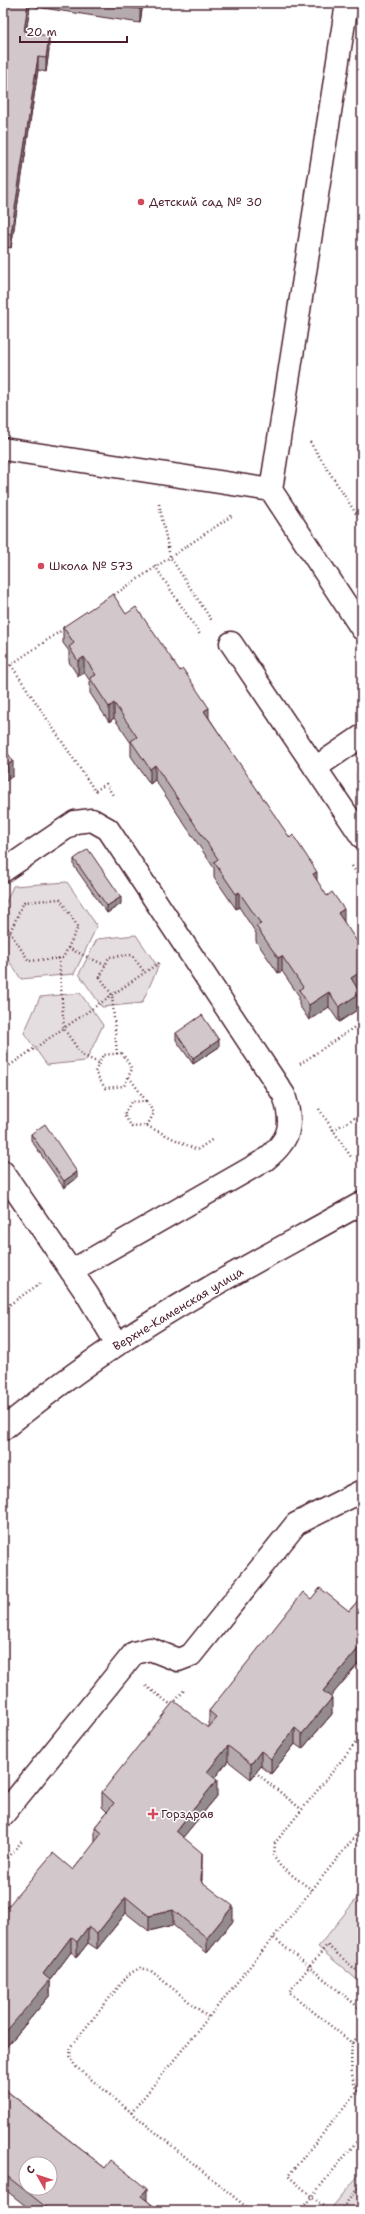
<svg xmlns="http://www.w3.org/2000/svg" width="365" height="2214" viewBox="0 0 365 2214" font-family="'Shantell Sans',sans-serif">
<rect width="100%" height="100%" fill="#fff"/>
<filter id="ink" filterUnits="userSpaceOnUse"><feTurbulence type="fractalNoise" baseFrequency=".025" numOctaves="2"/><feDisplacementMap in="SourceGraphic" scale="8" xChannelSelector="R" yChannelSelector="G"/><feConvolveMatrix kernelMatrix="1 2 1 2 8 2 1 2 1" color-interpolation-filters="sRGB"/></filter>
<g filter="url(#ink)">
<path fill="#e5dee0" stroke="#987e86" d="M67 882 97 926 74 974 21 979 3 952V909L13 886Z
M136 935 158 967 142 1003 102 1007 79 974 97 939Z
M80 993 103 1025 86 1061 47 1065 24 1033 40 997Z
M362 1892V1984L318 1947Z
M362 2171V2211H329Z"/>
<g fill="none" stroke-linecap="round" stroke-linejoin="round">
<defs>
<path id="minor" d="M3 449 271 490 362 629
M271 490 347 3
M231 643 362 837
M315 768 362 736
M3 871 75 822 92 820 108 829 284 1095C294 1126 290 1140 265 1160L71 1271
M3 1172 87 1294 117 1344
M3 1429C40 1399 78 1370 118 1344 196 1292 280 1249 362 1203
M3 1815 134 1653 150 1649 178 1660 191 1655 296 1524 362 1491"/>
</defs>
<use href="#minor" stroke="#4a1f2b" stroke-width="25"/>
<path stroke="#4a1f2b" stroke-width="2.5" stroke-dasharray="1 3" stroke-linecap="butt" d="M310 442 362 523
M159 504 170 557 212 621
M155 566 201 636
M111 597 233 515
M11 665 95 791 106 784 114 797
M3 670 65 628
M352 866 362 881
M3 922 29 961 63 958 78 927 60 899 24 902 10 932
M68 948 105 965
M59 958 64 1029 82 1055 99 1063
M122 1053 132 1069 124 1086 105 1088 95 1072 103 1055Z
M117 1054 112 995 100 977 109 957 132 955 145 973
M300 1064 362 1022
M3 1070 160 962
M129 1077 146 1101
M146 1101 154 1113 147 1126 132 1127 124 1115 131 1102Z
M319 1109 351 1157
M147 1126 197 1150 213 1139
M333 1130 362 1114
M3 1309 42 1282
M146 1686 174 1707
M173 1704 185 1689
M255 1772 301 1809
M3 1864 23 1840
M312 1890 281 1867 274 1857 275 1843 362 1735
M274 1938 362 2010
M362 1975 327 1945 289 1992 352 2043 362 2032
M208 2017 150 1970 140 1968 129 1974 71 2046 70 2056 75 2066 251 2211
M352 2043C351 2060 349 2084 362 2097
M131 2113 362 1828
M300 2211 362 2135
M329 2211 288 2176 357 2092
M340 2211 362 2183"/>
<use href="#minor" stroke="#fff" stroke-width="22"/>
</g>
<path fill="#b5abaf" stroke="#4a1f2b" d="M3 3H143L140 23 30 6 26 33 49 50 46 72 38 70 11 248 3 246Z
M126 614 209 718 344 923 358 989 360 1008 339 1022 329 1007 309 1020 299 1005V996L282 971 278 973 256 941V933L239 907 236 909 214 877V868L155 780 150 784 131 756V743L114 718 109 722 90 693V681L84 672 78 676 69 662V651L63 643V627Z
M362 769V786L357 779V772Z
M74 859 121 904 107 913 74 866Z
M176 1033 219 1047 193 1064 176 1040Z
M31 1134 77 1178 64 1188 31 1140Z
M362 1596V1659L330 1697 332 1714 302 1749 295 1744 271 1774 261 1766 251 1779 228 1761 214 1778 217 1796 183 1837 202 1868V1881L233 1921 207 1953 173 1925 149 1931 126 1913 97 1949 88 1943 77 1957 71 1952 50 1980V1995L3 2051V1912L73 1870 95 1843V1827L107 1812 102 1807V1792L208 1728 209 1727V1711L311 1599 349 1611Z
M3 2088 147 2201 160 2211H32L3 2188Z"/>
<path fill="#938b8e" stroke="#4a1f2b" d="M28 3H30V6L24 46V32Z
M141 3H143L140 23V9Z
M49 36V50L46 72V58Z
M38 57V70L11 248V234Z
M84 657V672L78 676V661Z
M114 703V718L109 722V707Z
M209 708V723L204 711Z
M13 761V776L3 783V768Z
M155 765V780L150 784V769Z
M317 872V887L313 874Z
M239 892V907L236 909V894Z
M121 897V904L107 913V906Z
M344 909V925L338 913Z
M282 956V971L278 973V958Z
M362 971V987L351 994V978Z
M329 992V1007L309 1020V1005Z
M360 993V1008L339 1022V1007Z
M219 1040V1047L193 1064V1058Z
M77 1172V1178L64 1188V1181Z
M362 1644V1659L323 1706V1691Z
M332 1698V1714L302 1749V1734Z
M295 1728V1744L271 1774V1759Z
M228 1746V1761L207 1787V1772Z
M261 1751V1766L251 1779V1764Z
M217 1780V1796L176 1846V1831Z
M202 1853V1868L201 1896V1881Z
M126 1897V1913L97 1949V1934Z
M233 1906V1921L207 1953V1938Z
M173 1910V1925L149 1931V1916Z
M88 1927V1943L77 1957V1942Z
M71 1937V1952L50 1980V1995L3 2051V2035L43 1974Z
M147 2189V2204L141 2196Z"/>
<path fill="#d2c7cb" stroke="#4a1f2b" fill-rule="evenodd" d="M3 3H28L24 32 49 36 46 58 38 57 11 234 3 233Z
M98 3H141L140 9Z
M113 594 126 614 136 607 180 671 183 669 209 708 204 711 290 838 293 835 317 872 313 874 327 896 332 892 344 909 338 913 362 949V971L351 978 360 993 339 1007 329 992 309 1005 299 990 303 987 282 956 278 958 256 926 261 924 239 892 236 894 214 862 218 859 155 765 150 769 131 741 137 737 114 703 109 707 90 678 96 675 84 657 78 661 69 647 74 643 63 627Z
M3 746 13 761 3 768Z
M362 769V780L357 772Z
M88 849 121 897 107 906 74 859Z
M202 1015 219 1040 193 1058 176 1033Z
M45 1124 77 1172 64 1181 31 1134Z
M320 1588 349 1611 362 1596V1644L323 1691 332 1698 302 1734 295 1728 271 1759 261 1751 251 1764 228 1746 207 1772 217 1780 176 1831 202 1853 201 1881 233 1906 207 1938 173 1910 149 1916 126 1897 97 1934 88 1927 77 1942 71 1937 43 1974 50 1980 3 2035V1912L53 1853 73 1870 102 1833 95 1827 114 1803 102 1792 174 1701 208 1728 217 1718 209 1711 303 1592 311 1599Z
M3 2088 105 2168 111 2160 147 2189 141 2196 160 2211H51L3 2173ZM26 2164H50V2188H26Z"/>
</g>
<g fill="#d1495b" stroke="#fff" stroke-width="1.5">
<circle cx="141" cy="202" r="4"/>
<circle cx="41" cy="566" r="4"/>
<path d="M151 1808h4v4h4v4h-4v4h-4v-4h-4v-4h4z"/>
</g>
<g text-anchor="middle" stroke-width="3" stroke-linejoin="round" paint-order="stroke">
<g font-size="12" fill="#4a1f2b" stroke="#fff" text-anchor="start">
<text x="149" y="206">Детский сад № 30</text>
<text x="49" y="570">Школа № 573</text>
<text x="161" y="1818">Горздрав</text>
</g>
<g font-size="12" fill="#4a1f2b" stroke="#fff">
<text transform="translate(178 1309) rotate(-31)" y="4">Верхне-Каменская улица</text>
</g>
</g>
<rect width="365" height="2214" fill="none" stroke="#fff" stroke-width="16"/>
<rect x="8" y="8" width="349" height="2198" fill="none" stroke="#4a1f2b" stroke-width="1.5" filter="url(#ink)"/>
<g transform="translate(38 2176) rotate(309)"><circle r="19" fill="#ffffff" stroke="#b7a5aa"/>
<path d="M0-3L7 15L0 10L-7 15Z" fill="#d1495b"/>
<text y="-6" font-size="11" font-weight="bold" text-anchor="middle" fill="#4a1f2b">С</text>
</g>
<path d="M20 36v6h107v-6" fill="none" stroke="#4a1f2b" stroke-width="2"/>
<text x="26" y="36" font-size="12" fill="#4a1f2b" stroke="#ffffff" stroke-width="3" paint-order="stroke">20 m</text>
</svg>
